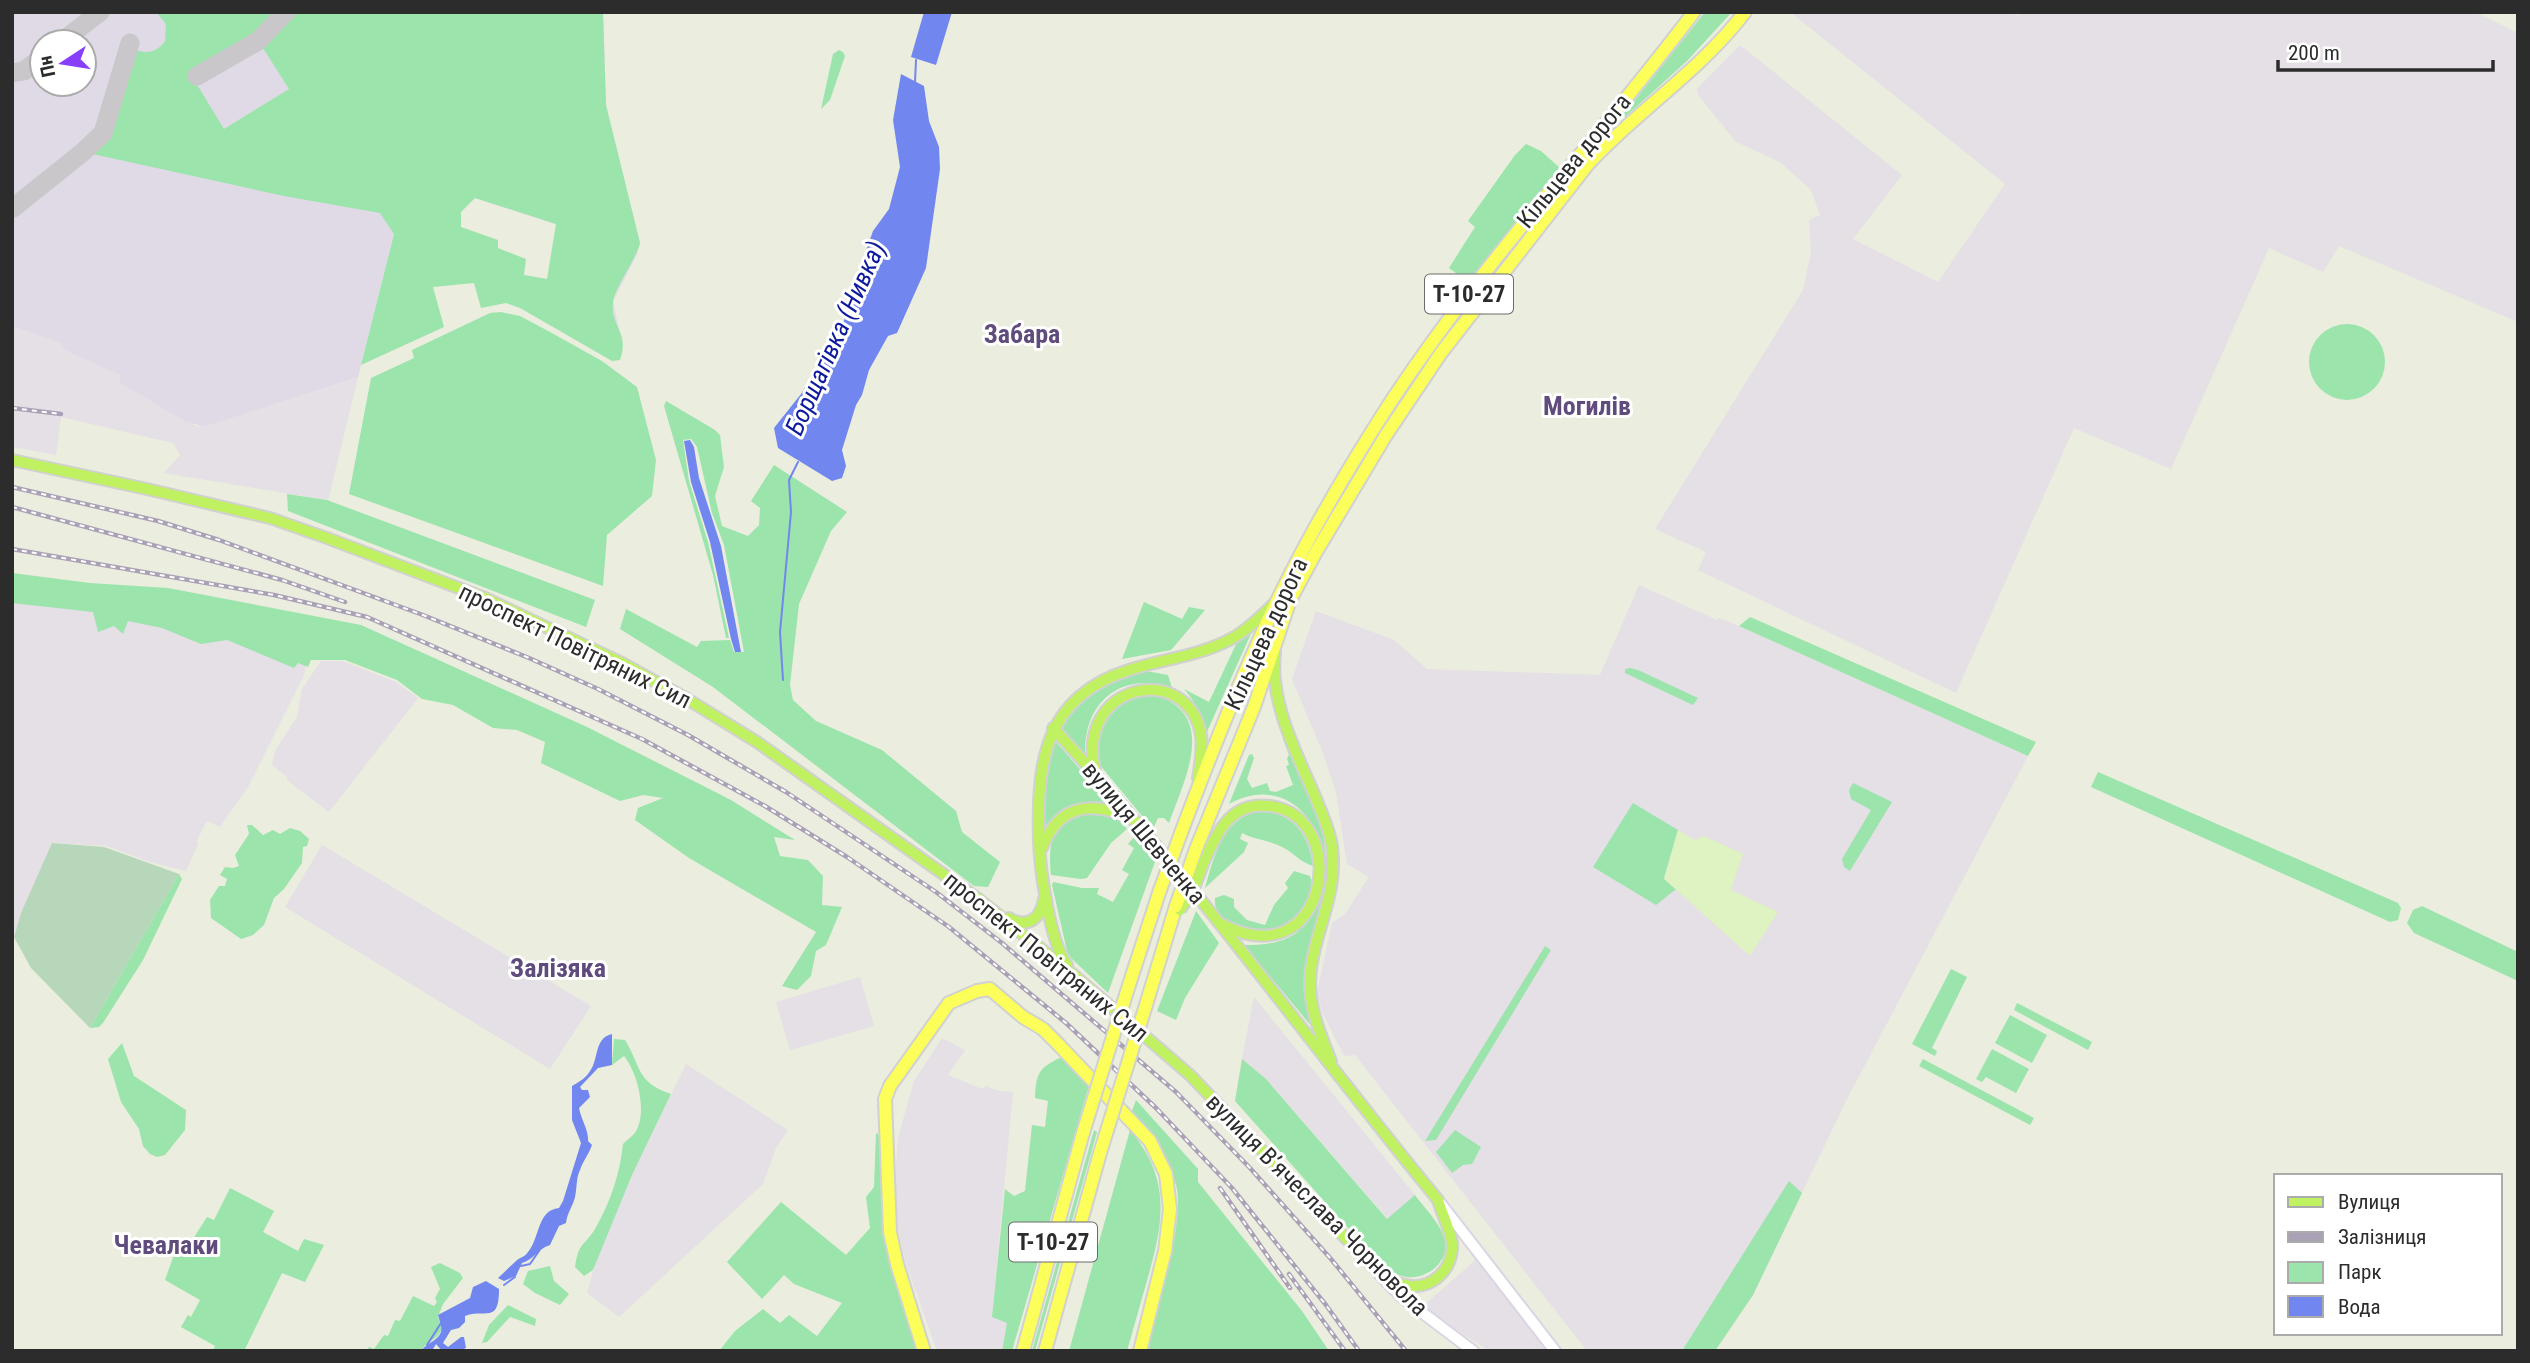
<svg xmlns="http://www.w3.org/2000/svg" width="2530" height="1363" viewBox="0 0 2530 1363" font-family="'Roboto Condensed',sans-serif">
<rect width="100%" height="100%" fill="#ebedde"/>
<path fill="#e5dfe6" d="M1790 12H2012L2018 16 2020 12H2475L2518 33V322L2339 246 2323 272 2269 248 2171 469 2074 428 1956 693 1698 570 1706 552 1655 529 1803 290 1811 252 1809 220 1820 215 1811 190 1780 162 1736 142 1698 95 1697 89 1740 45 1902 175 1853 239 1938 282 2005 184Z
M12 326 61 343 66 350 121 375 120 383 196 426 204 427 358 377 329 497 327 500 164 473 180 455 173 443 61 417 56 455 12 447Z
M1639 585 1717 620 1719 618 1739 626 2028 756 1846 1101 1753 1295 1715 1351H1587L1355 1055 1344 1056 1322 1012 1317 992 1332 923 1345 914 1369 877 1347 864 1336 792 1324 756 1292 679 1316 611 1394 640 1427 669 1600 675Z
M12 594 52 595 307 659 304 675 248 787 220 827 207 821 197 840 198 844 186 871 150 862 106 846 52 843 12 938Z
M321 661H343L396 682 418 698 329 812 288 781 287 777 272 765 275 751 297 717 302 689Z
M322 845 591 1006 550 1069 285 907Z
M860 977 874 1026 790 1050 776 1002Z
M1254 997 1415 1195 1388 1219 1266 1079 1242 1059Z
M942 1038 965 1050 948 1075 982 1089 986 1086 999 1091 1013 1092 992 1316 1007 1323 1002 1351H937L905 1261 898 1228 894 1194 898 1138 914 1081Z
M686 1064 788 1130 776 1148 763 1184 619 1317 587 1293 596 1260 632 1175Z
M1478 1258 1549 1351H1489L1433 1314 1424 1305Z"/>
<path fill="#dfdae6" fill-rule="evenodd" d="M12 12H603L606 105 640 243 637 254 613 301 619 331 564 227 475 198 394 233 358 377 204 427 185 421 120 383V375L65 350 61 343 12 326ZM42 42H84V84H42Z"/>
<path fill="#9be4ac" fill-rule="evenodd" d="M156 12H277L243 42 190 73 224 129 289 89 261 45 295 12H603L606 105 640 243C635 262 615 286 613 303 610 326 630 332 620 360L612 361 520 308 506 303 481 308 474 283 433 287 444 327 361 365 394 234 380 213 284 196 88 153 106 134 132 48C145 55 157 53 165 41L166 24ZM475 198 556 224 547 279 524 275 526 259 498 248V240L461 227V212Z
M1705 12H1732L1687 61 1625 117 1623 115Z
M839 50 843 52 845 56 830 100 821 109 833 54Z
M1526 144 1541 151 1561 169 1469 283 1449 268 1475 227 1468 221 1515 155Z
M501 312 520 316 550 332 602 361 637 387 656 460 652 496 607 535 603 586 349 494 371 378 414 358 412 350 490 313Z
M2309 362a38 38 0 1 1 76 0a38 38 0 1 1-76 0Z
M666 401 715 430 720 435 724 467 715 496 722 526 748 536 759 525 760 508 751 501 774 465 847 512 831 531 799 604 790 685 793 700 816 721 882 750 956 811 962 832 1000 862 988 887 974 886 713 687 620 629 626 609 697 647 701 641 730 640 734 652H744L724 545 712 513 697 447 691 439 683 440 689 481 708 542 729 638H726L713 575 664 406Z
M287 494 327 500 595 600 586 627 288 511Z
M12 573 90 583 168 588 361 625 587 727 731 800 795 840 774 837 780 856 808 860 823 876 822 905 842 907 826 945 816 951 811 976 797 990 782 986 816 932 689 858 635 820 638 808 663 798 643 795 620 801 541 763 545 742 517 730 493 728 453 705 422 699 397 680 345 660H311L308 667 298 663 294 668 227 640 201 644 162 628 128 621 123 634 114 626 98 632 93 612 12 603Z
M1144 602 1182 619 1189 607 1205 610 1171 650 1122 659Z
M1750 617 2036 742 2028 756 1739 626Z
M1254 627 1206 734C1201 716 1196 702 1184 689L1209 702 1238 640Z
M1630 668 1638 670 1698 698 1693 705 1625 673V669Z
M1141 670 1168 675 1172 688C1121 671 1084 701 1085 754L1083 755 1059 726C1083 695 1105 682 1141 670Z
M1151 694C1220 712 1185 778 1169 823L1164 818H1158L1153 829 1099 764 1098 729 1113 707 1136 695Z
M1285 736 1317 817 1323 835 1327 865 1321 913 1306 963V992L1312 1027 1244 945C1262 945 1281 944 1296 933 1358 888 1313 759 1229 804L1249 755 1252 754 1254 758 1247 779 1252 788 1267 783 1270 791 1276 792 1293 785 1286 766 1289 765 1287 758 1289 755 1283 739Z
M1057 743 1109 802C1077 801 1064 801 1042 830L1046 775 1053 744Z
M2098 772 2398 903 2401 908 2398 920 2390 922 2091 787Z
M1853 783 1892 802 1850 871 1844 867 1842 859 1871 810 1851 799 1849 790Z
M1633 803 1678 830 1664 878 1676 889 1656 905 1593 867Z
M1095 811 1120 819 1127 829 1111 843 1087 878 1081 879 1051 875C1047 836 1055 819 1095 811Z
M1257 811C1292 811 1309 833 1313 866 1300 862 1295 854 1284 848 1270 840 1255 840 1242 833L1240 839 1248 843 1244 852 1205 888C1214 856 1222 821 1257 811Z
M247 825H252L263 835 273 830 280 834 290 828 300 831 309 839 307 846 303 847 302 863 284 889 274 898 264 925 253 935 241 939 211 918 210 900 219 886H225L227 879 220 875 225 867 233 868 239 866 235 855 249 834Z
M1135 836 1139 837 1156 859 1108 993 1071 958 1067 951 1052 885 1053 882 1082 888H1099L1097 894 1113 902 1129 874 1122 870 1134 848 1128 844Z
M1294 871 1310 876C1316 891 1306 905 1300 919L1264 934C1246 928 1212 923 1215 898L1224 895 1234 899V907L1247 920 1265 925 1274 905 1288 888 1285 883Z
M179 874 182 879 143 960 103 1023 99 1027 90 1028Z
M2422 906 2518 952V981L2414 933 2407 923 2413 910Z
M1196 911 1219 943 1185 998 1176 1020 1157 1011Z
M1545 946 1551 950 1436 1140 1425 1141Z
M1951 969 1967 977 1932 1048 1937 1051 1935 1056 1912 1044Z
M2017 1003 2092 1042 2088 1050 2014 1010Z
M2010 1015 2047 1035 2032 1063 1995 1043Z
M614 1039 625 1040C642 1068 636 1082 671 1094L632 1175 593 1270 584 1276 575 1267C579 1241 583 1248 595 1229 610 1203 620 1174 623 1144 628 1139 636 1134 638 1127 646 1107 637 1072 624 1056L612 1065Z
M122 1043 134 1076 186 1110 185 1130 165 1155 157 1157 150 1154 143 1146 139 1129 121 1102 108 1059Z
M1992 1049 2029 1069 2016 1093 1986 1077 1982 1082 1976 1079Z
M1064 1056 1090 1082 1012 1351H1002L1007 1323 992 1317 1005 1189 1014 1196 1025 1191 1032 1125 1045 1127 1048 1101 1035 1098C1036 1071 1040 1067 1064 1056Z
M1242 1059 1266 1079 1387 1219 1415 1195C1425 1209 1442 1224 1445 1242 1449 1263 1425 1280 1406 1277 1395 1275 1389 1270 1381 1265L1235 1101Z
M1923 1059 2034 1118 2030 1125 1919 1066Z
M1136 1100 1198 1169V1182L1302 1311 1329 1351H1147C1156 1313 1186 1219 1176 1185 1168 1156 1150 1134 1132 1111Z
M1094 1130 1097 1132 1035 1351H1032Z
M1130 1130C1171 1179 1164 1220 1148 1277 1141 1302 1134 1326 1127 1351H1069Z
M1455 1130 1481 1147 1472 1164 1463 1165 1452 1173 1436 1152Z
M876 1133 882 1137 883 1194 921 1351H719L735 1331 763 1309 780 1323 789 1315 817 1336 842 1303 794 1284 784 1275 762 1299 727 1262 781 1202 846 1255 870 1228 866 1197 874 1187Z
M1789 1181 1802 1193 1753 1295 1715 1351H1682Z
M230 1188 274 1211 263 1232 298 1251 304 1239 324 1245 305 1282 282 1273 245 1349 246 1351H213L215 1346 181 1327 188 1315 191 1317 200 1300 165 1280 175 1252 182 1256 207 1217 214 1220Z
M440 1263 460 1273 463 1278 443 1304 438 1317 442 1329C436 1342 427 1340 421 1351H367L369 1347 374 1349 384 1335 388 1336 395 1320 400 1321 413 1296 434 1306 437 1302 435 1298 440 1289 431 1267Z
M550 1266 554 1281 569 1294 560 1305 535 1293 523 1284 528 1271Z
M508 1305 536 1319 535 1326 510 1317 487 1342 482 1343 489 1325Z"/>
<path fill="#def2c2" d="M1678 830 1695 840 1704 836 1743 854 1731 890 1778 912 1750 956 1664 879Z"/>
<path fill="#b6d7b9" d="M52 843 104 847 179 874 90 1028 31 968 14 937 21 913Z"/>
<path fill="#7286ef" d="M924 12H952L936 65 911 57Z
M901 74 924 86 929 121 939 147 940 169 926 268 897 333 888 336 869 370 862 395 856 405 842 450 846 466 842 478 832 481 778 448 774 428 801 394 837 336 853 300 862 262 873 231 889 209 900 167 893 120Z
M690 440 694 447 699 478 721 546 741 652H735L731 639 710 542 691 482 684 441Z
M612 1034V1065L598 1068 580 1087 582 1090H588L590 1097 579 1108C581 1119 589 1131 588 1141L592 1145C589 1154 583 1161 580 1170 576 1178 577 1188 575 1197 573 1206 567 1213 566 1223L559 1226 550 1245C537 1249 535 1259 522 1263L516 1276 504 1281 498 1278C504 1273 509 1267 515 1262 519 1257 524 1258 528 1252 540 1238 537 1210 559 1208L563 1201 581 1143 572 1120V1086C579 1082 586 1078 590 1071 599 1059 594 1038 612 1034Z
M486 1281 499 1289C499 1325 485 1308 465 1316V1322L459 1328 451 1330 443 1343 448 1347 461 1337H464L466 1348 458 1351H442L436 1344 432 1351H421C427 1342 444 1339 441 1326 440 1322 439 1318 438 1315L470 1298 473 1287Z"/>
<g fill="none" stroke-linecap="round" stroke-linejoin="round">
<path stroke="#7286ef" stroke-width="2" d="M915 82 916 60
M783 680 780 632 791 512 789 480 798 462
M521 1266 530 1264 541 1248
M504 1285 515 1277
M427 1345 441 1323"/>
<path stroke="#cac7ca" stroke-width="19" d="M61 42 100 12
M12 73 24 71 42 57
M197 76 258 41 286 12
M13 208 83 152 103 133 130 43"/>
<defs>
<path id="secondary" d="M1441 1204 1555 1351
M1380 1275 1403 1298 1473 1351"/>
<path id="primary" d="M12 460 147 489 270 518 327 538 485 598 620 662 687 699 757 742 977 898 1075 976 1190 1075 1376 1270C1384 1275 1392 1281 1401 1284 1429 1293 1454 1271 1452 1243 1450 1229 1442 1214 1438 1200 1309 1043 1192 877 1053 728
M1275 652C1269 701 1296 752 1315 796 1321 812 1330 829 1332 847 1339 897 1311 935 1310 983 1310 1010 1321 1036 1331 1061
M1095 770C1075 683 1188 660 1201 735 1203 750 1200 765 1198 778
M1042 848C1059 803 1094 800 1134 820
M1205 859C1219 830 1231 801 1270 806 1353 817 1328 980 1221 924
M1009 918C1027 929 1041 919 1044 899
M1067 965C1050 942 1040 870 1039 841 1037 764 1043 697 1129 670 1163 659 1199 656 1231 639 1248 630 1262 615 1276 602"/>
<path id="highway" d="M1181 833C1211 753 1243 671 1281 593 1311 532 1346 472 1383 414 1475 271 1592 147 1694 12
M1196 849 1254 707 1290 600 1316 552 1386 435 1441 353 1588 164C1638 110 1700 71 1745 12
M1129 985 1160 890
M1146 1005 1176 906
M924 1351 897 1264 890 1232 885 1099 890 1086 949 1003 977 991 990 989 1023 1017 1043 1029 1059 1045 1150 1141 1166 1174 1170 1209 1165 1251 1140 1351
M1023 1351 1083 1133
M1045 1351 1100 1153"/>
</defs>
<use href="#secondary" stroke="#dad4e4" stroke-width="14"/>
<use href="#primary" stroke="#d1d1d1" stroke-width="14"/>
<use href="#highway" stroke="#d1d1d1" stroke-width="16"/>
<use href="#secondary" stroke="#fff" stroke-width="10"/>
<use href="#primary" stroke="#bff160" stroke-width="10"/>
<use href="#highway" stroke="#fcfe59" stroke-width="12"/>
<defs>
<path id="rail" d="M12 408 61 414
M12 487 158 521 219 540 423 615 529 658 598 689 688 735 786 792 936 892 1002 943 1176 1092 1250 1168 1331 1259 1406 1351
M12 507 282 580 345 602
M12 549 274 595 367 617 642 739 765 806 847 857 949 927 1066 1023 1156 1108 1232 1188 1326 1305 1359 1351
M1220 1188 1290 1288
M1289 1274 1345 1351"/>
</defs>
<use href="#rail" stroke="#aaa1b6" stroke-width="4.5"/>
<use href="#rail" stroke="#fff" stroke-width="2" stroke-dasharray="5" stroke-linecap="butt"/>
<defs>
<path id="primary-bridge" d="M1180 910 1194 888 1205 859"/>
<path id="highway-bridge" d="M1160 890 1181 833
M1176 906 1196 849
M1083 1133 1129 985
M1100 1153 1146 1005"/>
</defs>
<use href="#primary-bridge" stroke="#d1d1d1" stroke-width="14" stroke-linecap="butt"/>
<use href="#highway-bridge" stroke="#d1d1d1" stroke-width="16" stroke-linecap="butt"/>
<use href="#primary-bridge" stroke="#bff160" stroke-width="10"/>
<use href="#highway-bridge" stroke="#fcfe59" stroke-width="12"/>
</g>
<g text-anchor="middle" stroke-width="6" stroke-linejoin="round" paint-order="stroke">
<g fill="#fff" stroke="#6b6b6b" stroke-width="2">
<rect x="1425" y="274.5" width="88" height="39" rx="5"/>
<rect x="1009" y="1222.5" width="88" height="39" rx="5"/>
</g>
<g font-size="23" font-weight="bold" fill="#2c2c2c">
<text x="1469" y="302">Т-10-27</text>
<text x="1053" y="1250">Т-10-27</text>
</g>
<g font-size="24" fill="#2c2c2c" stroke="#fff">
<text transform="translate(1574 161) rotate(-51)" y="8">Кільцева дорога</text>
<text transform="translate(1266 634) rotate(-65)" y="8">Кільцева дорога</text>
<text transform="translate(575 646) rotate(26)" y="8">проспект Повітряних Сил</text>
<text transform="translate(1144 833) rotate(50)" y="8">вулиця Шевченка</text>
<text transform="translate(1046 957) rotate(39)" y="8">проспект Повітряних Сил</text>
<text transform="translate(1317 1205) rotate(45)" y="8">вулиця Вʼячеслава Чорновола</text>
</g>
<g font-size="26" font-weight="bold" fill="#5f4c7d" stroke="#fff">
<text x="1022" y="343">Забара</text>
<text x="1587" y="415">Могилів</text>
<text x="558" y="977">Залізяка</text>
<text x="166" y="1254">Чевалаки</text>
</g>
<g font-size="26" font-style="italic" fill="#0e1a9e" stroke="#fff">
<text transform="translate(835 338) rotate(-66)" y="9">Борщагівка (Нивка)</text>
</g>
</g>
<rect width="2530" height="1363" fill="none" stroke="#2c2c2c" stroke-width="28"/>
<rect x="2274" y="1174" width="228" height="161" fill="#ffffff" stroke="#ababab" stroke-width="2"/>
<rect x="2288" y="1197" width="35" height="10" fill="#bff160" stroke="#ababab" stroke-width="2"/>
<text x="2338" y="1209" font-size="21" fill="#2c2c2c">Вулиця</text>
<rect x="2288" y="1232" width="35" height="10" fill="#aaa1b6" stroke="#ababab" stroke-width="2"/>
<text x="2338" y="1244" font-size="21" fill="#2c2c2c">Залізниця</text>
<rect x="2288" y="1262" width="35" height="21" fill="#9be4ac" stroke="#ababab" stroke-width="2"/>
<text x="2338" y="1279" font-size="21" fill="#2c2c2c">Парк</text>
<rect x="2288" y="1296" width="35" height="21" fill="#7286ef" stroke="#ababab" stroke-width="2"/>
<text x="2338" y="1314" font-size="21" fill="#2c2c2c">Вода</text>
<g transform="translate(63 63) rotate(258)"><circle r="33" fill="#ffffff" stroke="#ababab" stroke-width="2"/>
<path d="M0-5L12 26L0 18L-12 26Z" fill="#883ff9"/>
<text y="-10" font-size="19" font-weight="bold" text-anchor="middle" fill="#2c2c2c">Пн</text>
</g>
<path d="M2278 60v10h215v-10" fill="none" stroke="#2c2c2c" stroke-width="3.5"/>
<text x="2288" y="60" font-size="21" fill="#2c2c2c" stroke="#ffffff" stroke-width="5" paint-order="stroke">200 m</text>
</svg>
